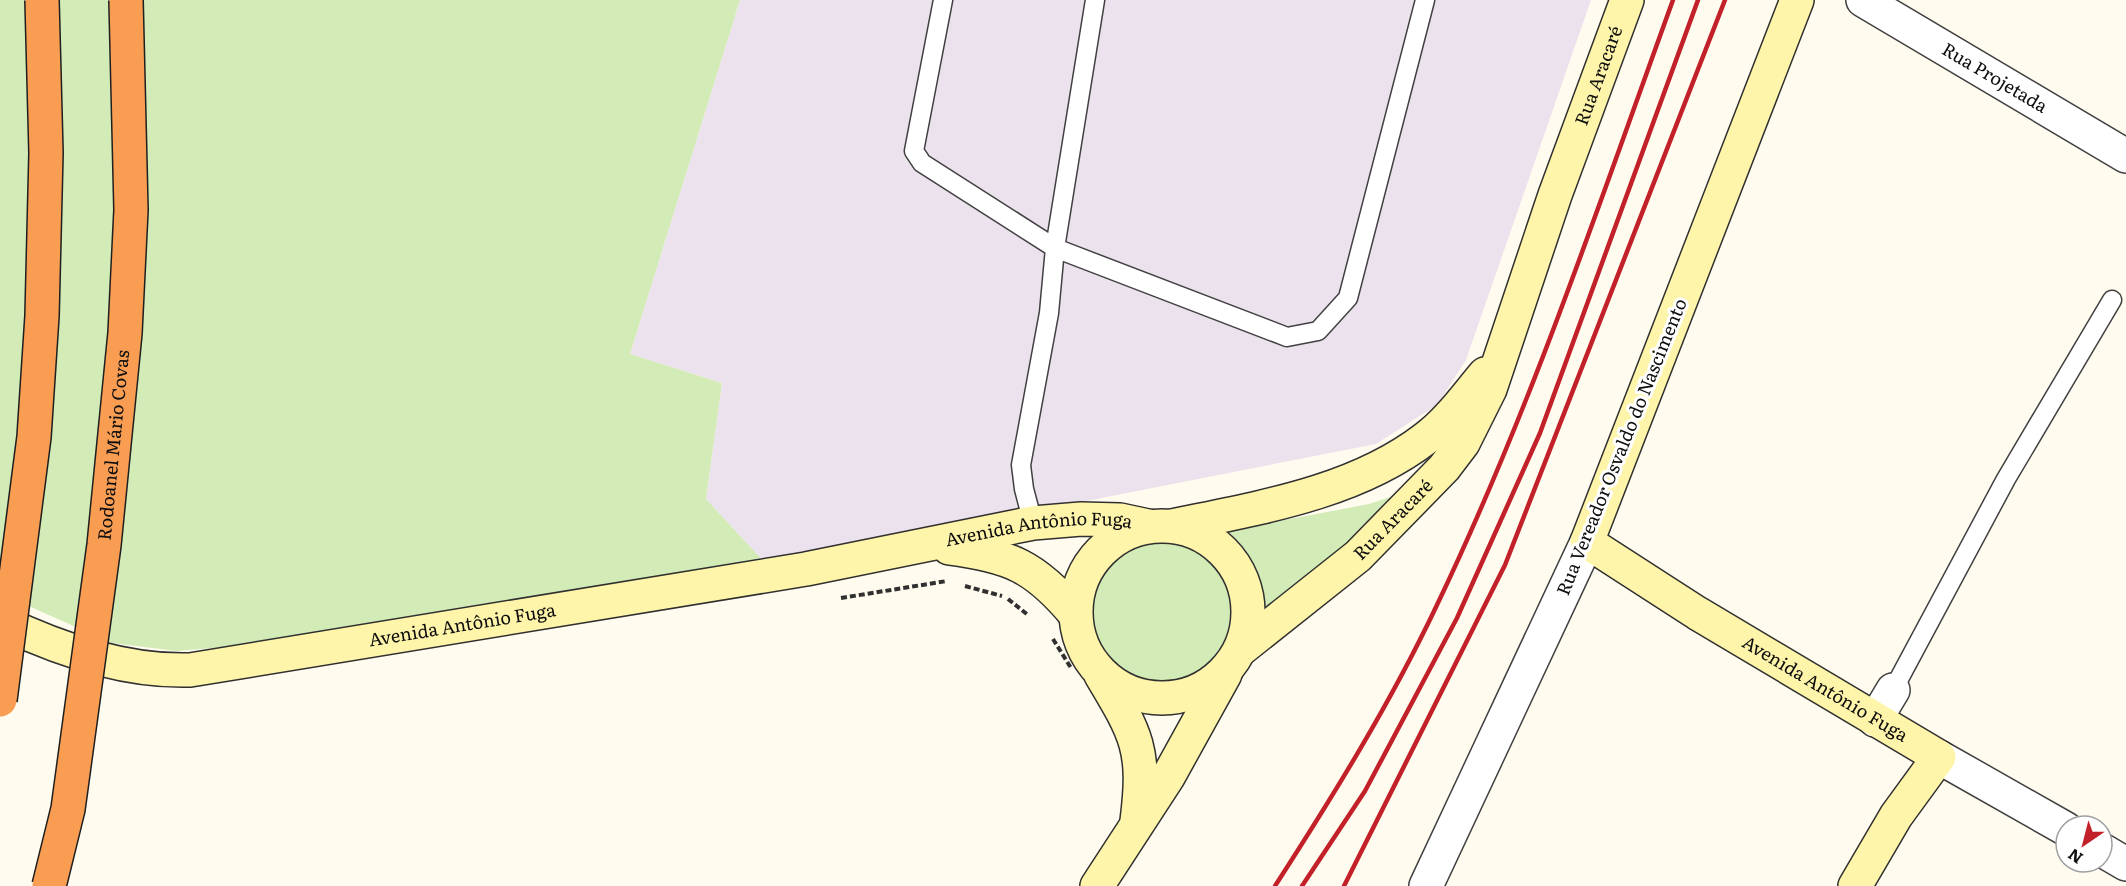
<svg xmlns="http://www.w3.org/2000/svg" width="2126" height="886" viewBox="0 0 2126 886" font-family="Literata,serif">
<rect width="100%" height="100%" fill="#fffcef"/>
<path fill="#ece2ed" d="M740 0H1591L1466 360 1437 405 1376 444 766 564 706 499 722 383 630 354Z"/>
<path fill="#d2ebb7" d="M0 0H740L630 354 722 383 706 499 766 564 270 643 177 651 111 643 0 593Z
M1399 494 1354 540 1263 611C1254 573 1248 561 1222 532L1369 504Z
M1090 612a71 71 0 1 1 142 0a71 71 0 1 1-142 0Z"/>
<g fill="none" stroke-linecap="round" stroke-linejoin="round">
<defs>
<path id="lane" d="M943 0 914 151 922 163 1055 248 1287 337 1318 331 1348 298 1425 0
M1033 523 1024 489 1021 465 1049 313 1055 248 1095 0
M1893 690 2006 479 2112 300"/>
<g id="street">
<path id="s1" d="M1863 0 2126 156"/>
<path d="M1875 720 1893 690"/>
<path d="M1939 757 2066 829"/>
<path d="M2102 850 2126 864"/>
<path d="M1426 886 1587 542"/>
</g>
<g id="secondary">
<path id="s2" d="M1797 0 1587 542 1697 613 1939 757 1896 816 1855 886"/>
<circle cx="1162" cy="612" r="86"/>
<path d="M1172 526C1258 508 1355 493 1426 438 1449 421 1467 395 1485 374"/>
<path d="M949 548C1010 556 1035 566 1075 614"/>
<path id="s3" d="M0 621C58 649 126 672 190 670L806 569 1033 523 1081 519 1120 520 1148 526"/>
<path id="s4" d="M1241 649 1358 556 1444 468 1463 443 1490 389 1555 195 1627 0"/>
<path d="M1101 675C1137 735 1146 750 1137 821"/>
<path d="M1097 886 1168 777 1225 674"/>
</g>
</defs>
<use href="#lane" stroke="#414141" stroke-width="21"/>
<use href="#street" stroke="#414141" stroke-width="36"/>
<use href="#secondary" stroke="#303030" stroke-width="36"/>
<path stroke="#303030" stroke-width="4" stroke-dasharray="6 3" stroke-linecap="butt" d="M965 586 1002 596
M841 598 947 581
M1008 599 1028 615
M1053 639 1071 668"/>
<use href="#lane" stroke="#fff" stroke-width="18"/>
<use href="#street" stroke="#fff" stroke-width="33"/>
<use href="#secondary" stroke="#fff5aa" stroke-width="33"/>
<path stroke="#c3212a" stroke-width="4.5" d="M1275 886C1333 796 1390 704 1436 607 1530 411 1599 204 1673 0
M1302 886 1365 791 1457 618 1540 433 1698 0
M1344 886 1505 565 1725 0"/>
<defs>
<g id="highway-bridge">
<path d="M0 700 34 437 42 316 46 153 42 0"/>
<path id="s5" d="M49 886 68 809 104 545 125 333 131 210 126 0"/>
</g>
</defs>
<use href="#highway-bridge" stroke="#1f1f1f" stroke-width="36" stroke-linecap="butt"/>
<use href="#highway-bridge" stroke="#f99d53" stroke-width="33"/>
</g>
<g text-anchor="middle" stroke-width="6" stroke-linejoin="round" paint-order="stroke">
<g font-size="18" fill="#0e0e0e" stroke="#fff">
<text dy="6" stroke="none"><textPath href="#s4" startOffset="696">Rua Aracaré</textPath></text>
<text dy="6" stroke="none"><textPath href="#s1" startOffset="153">Rua Projetada</textPath></text>
<text dy="6" stroke="none"><textPath href="#s5" startOffset="446">Rodoanel Mário Covas</textPath></text>
<text transform="translate(1622 447) rotate(-68)" y="6">Rua Vereador Osvaldo do Nascimento</text>
<text dy="6" stroke="none"><textPath href="#s4" startOffset="200">Rua Aracaré</textPath></text>
<text dy="6" stroke="none"><textPath href="#s3" startOffset="1059">Avenida Antônio Fuga</textPath></text>
<text dy="6" stroke="none"><textPath href="#s3" startOffset="474">Avenida Antônio Fuga</textPath></text>
<text dy="6" stroke="none"><textPath href="#s2" startOffset="861">Avenida Antônio Fuga</textPath></text>
</g>
</g>
<g transform="translate(2084 844) rotate(215)"><circle r="28" fill="#ffffff" stroke="#9f9f9f" stroke-width="1.5"/>
<path d="M0-4.5L10 22L0 15L-10 22Z" fill="#c3212a"/>
<text y="-9" font-size="16" font-weight="bold" text-anchor="middle" fill="#0e0e0e">N</text>
</g>
</svg>
